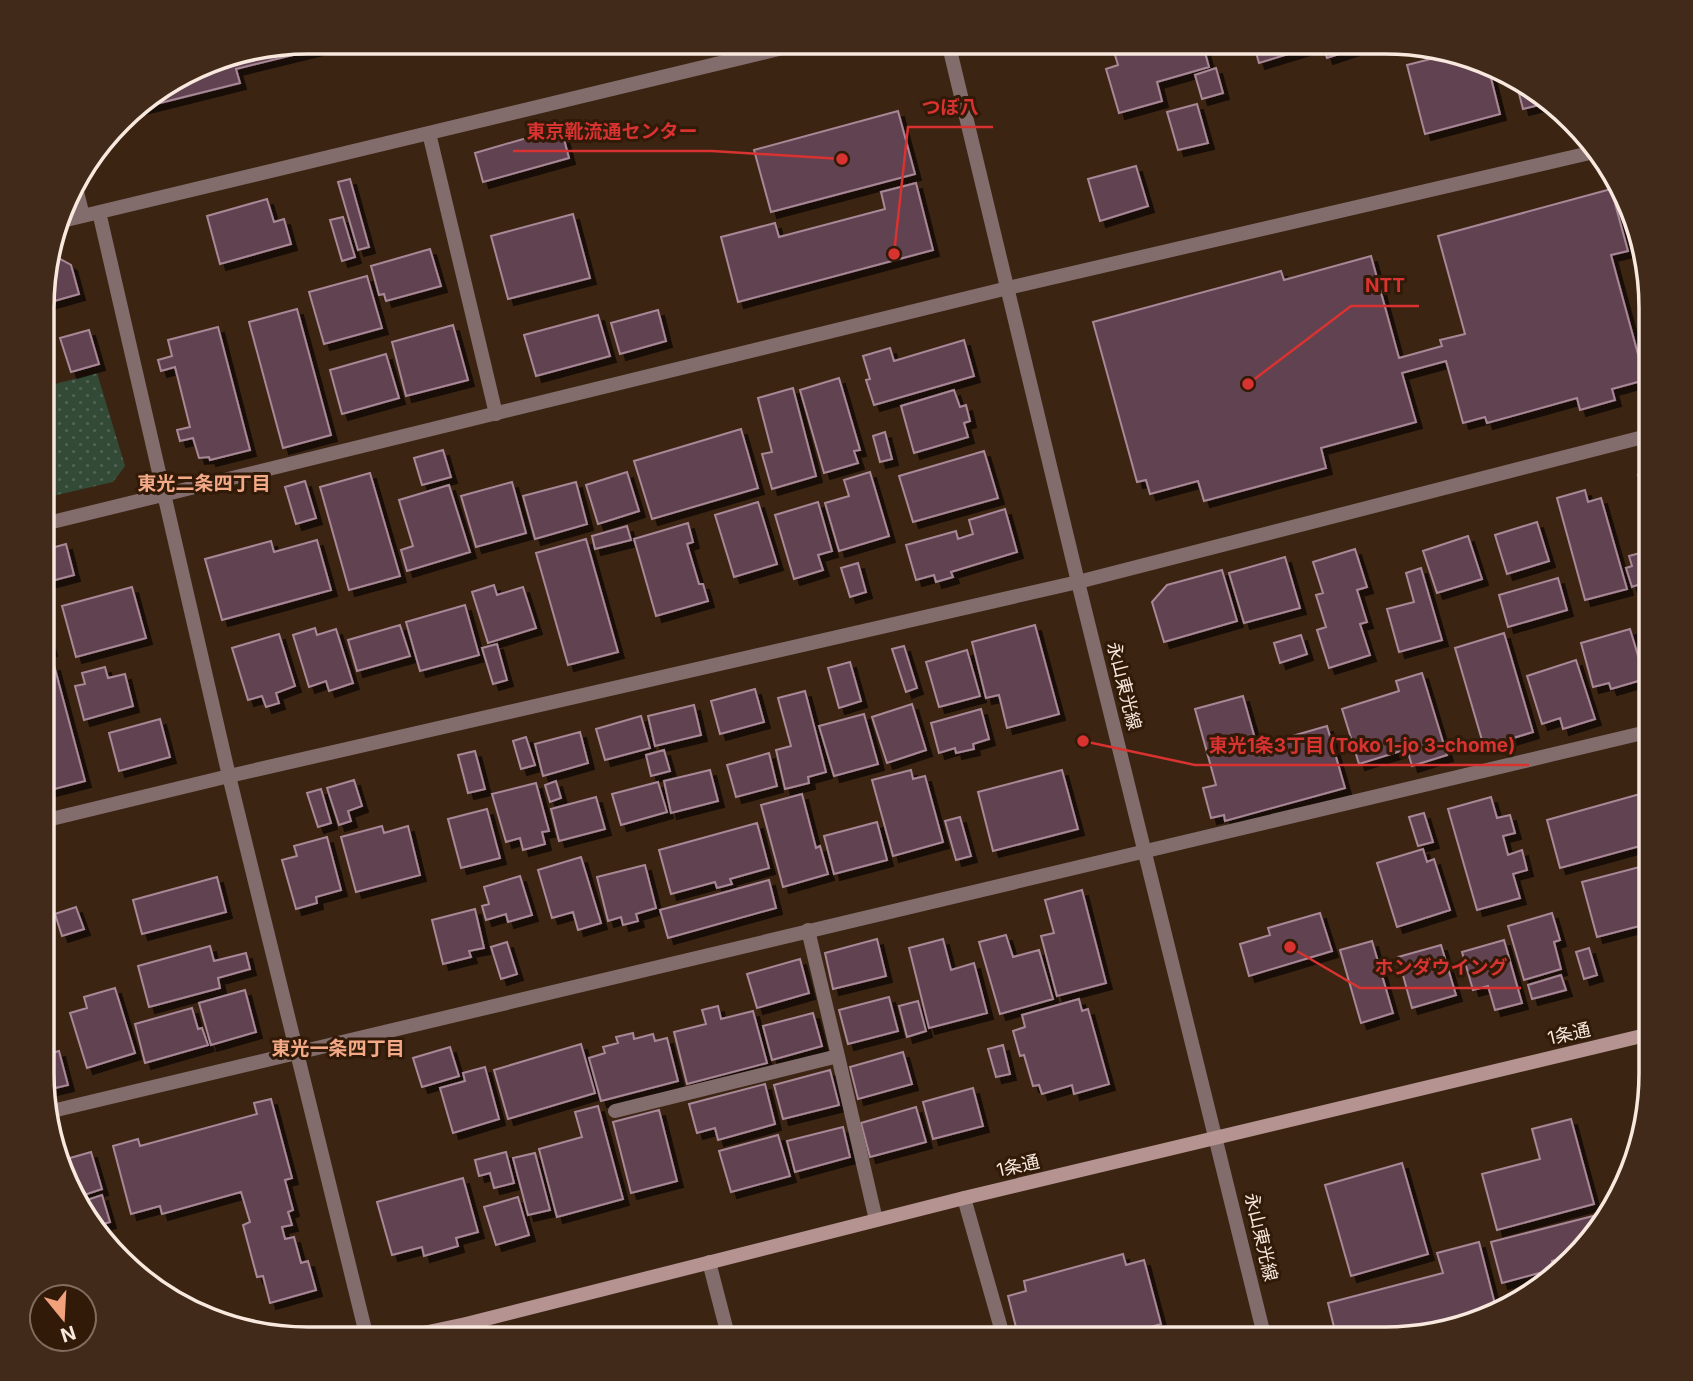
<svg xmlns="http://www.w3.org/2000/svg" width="1693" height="1381" viewBox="0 0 1693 1381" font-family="Inter,'Noto Sans JP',sans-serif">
<defs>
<pattern id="park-dots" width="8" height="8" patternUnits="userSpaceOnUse" patternTransform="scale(1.75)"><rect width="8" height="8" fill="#334a37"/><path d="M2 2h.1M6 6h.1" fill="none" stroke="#516454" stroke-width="1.8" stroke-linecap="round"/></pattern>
<filter id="shadow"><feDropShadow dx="6" dy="6" stdDeviation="0" flood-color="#0009"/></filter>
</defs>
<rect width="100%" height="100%" fill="#3b2412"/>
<path fill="url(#park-dots)" d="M97 373 125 466 113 482 44 498V387Z"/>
<path fill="#614351" stroke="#a88797" stroke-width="2" filter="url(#shadow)" d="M309 42H346L236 69 240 83 132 110 223 56Z
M1111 42H1202L1209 67 1157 82 1162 101 1119 113 1106 69 1118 65Z
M1253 42 1317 43 1318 45 1259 63Z
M1322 43H1352L1354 49 1327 58Z
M1450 54 1487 62 1500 114 1425 134 1407 65Z
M1216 68 1223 93 1202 99 1195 75Z
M1516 82 1547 103 1523 109Z
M1197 104 1208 143 1178 150 1167 112Z
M898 111 915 174 771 212 754 150Z
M561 128 569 158 483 182 475 153Z
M1136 166 1148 206 1100 221 1088 179Z
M350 179 369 247 358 250 338 182Z
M916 183 933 250 738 302 721 237 775 223 779 237 885 209 881 192Z
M1611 189 1628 251 1611 255 1645 380 1612 389 1615 400 1580 410 1577 398 1487 423 1485 417 1463 423 1446 361 1402 373 1416 422 1321 448 1326 468 1204 501 1198 481 1150 494 1146 480 1137 482 1093 322 1281 271 1284 280 1371 256 1399 358 1442 346 1440 340 1465 334 1438 236Z
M267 199 274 222 284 219 291 244 220 264 207 216Z
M573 214 590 278 508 299 491 236Z
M343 217 355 257 342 261 330 220Z
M430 249 441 286 386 301 384 294 379 295 371 266Z
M53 255 71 265 79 294 44 304V274L50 256Z
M367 276 382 328 324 344 309 292Z
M297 309 331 435 283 448 249 322Z
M658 310 666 341 620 354 611 323Z
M598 315 610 356 536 376 524 335Z
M453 325 468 380 406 396 392 342Z
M218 327 250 450 210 460 209 457 199 458 193 438 180 441 177 430 190 427 175 367 161 371 158 360 172 356 168 340Z
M89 330 99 364 71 372 60 338Z
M964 340 974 376 874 405 866 380 870 379 863 356 890 348 894 361Z
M386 354 399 398 342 414 330 370Z
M839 378 860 450 854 451 858 463 824 473 800 390Z
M793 388 816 476 772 489 762 454 772 452 758 398Z
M954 390 960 407 966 405 970 421 964 423 968 437 914 453 901 406Z
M741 429 758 488 652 519 634 461Z
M885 432 892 459 880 462 873 436Z
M443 450 451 477 422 485 414 458Z
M984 451 998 498 913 522 899 476Z
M1651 471V517L1638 475Z
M627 472 639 511 598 524 586 485Z
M870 472 889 536 839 551 825 503 849 496 844 480Z
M370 473 400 576 349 590 320 487Z
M305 481 316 518 296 524 285 487Z
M512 482 526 533 476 547 461 496Z
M576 482 587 524 535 539 523 496Z
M449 485 470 552 407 571 401 550 413 546 399 500Z
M1585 490 1588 502 1601 498 1627 589 1585 600 1557 498Z
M758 502 777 564 734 577 715 515Z
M818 502 832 551 818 555 823 570 794 579 775 515Z
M1005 509 1017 552 951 572 953 577 936 582 934 575 916 580 906 545 956 531 958 539 973 534 969 520Z
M1537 522 1549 561 1507 574 1495 535Z
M688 523 693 542 687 544 699 584H703L708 601 656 616 634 539Z
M627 526 631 540 595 549 592 536Z
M1468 536 1482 579 1437 593 1423 551Z
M586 539 618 652 568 665 536 553Z
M317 540 331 590 222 620 205 559 271 541 274 552Z
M66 544 74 575 44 583V550Z
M1355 549 1367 587 1357 590 1367 622 1360 624 1370 655 1329 668 1317 630 1326 627 1316 595 1323 593 1313 562Z
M1651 550V598L1648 599 1643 583 1632 587 1626 568 1632 566 1629 556Z
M1285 557 1300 608 1244 623 1229 573Z
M858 563 866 592 850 597 841 568Z
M1421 568 1442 640 1399 652 1387 609 1414 602 1406 573Z
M1222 570 1237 621 1164 642 1152 602 1167 585Z
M1558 578 1567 610 1508 627 1499 595Z
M494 585 497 595 523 587 536 628 488 643 472 592Z
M132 587 146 638 76 657 62 606Z
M465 605 479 655 420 671 406 622Z
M44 624 51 650 44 652Z
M400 625 410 656 357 671 348 640Z
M1035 625 1059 714 1007 728 999 695 986 698 972 642Z
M315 628 317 635 336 629 353 683 329 691 326 681 309 687 293 635Z
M1630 629 1645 679 1611 689 1609 683 1593 687 1581 643Z
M1504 633 1533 732 1484 747 1455 648Z
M279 634 295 686 276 693 279 703 266 707 262 696 248 700 232 648Z
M1301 635 1307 654 1280 663 1274 643Z
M497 644 507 680 493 684 482 648Z
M904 646 917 688 906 692 892 649Z
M967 650 980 696 939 707 926 662Z
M1576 660 1595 719 1563 729 1560 718 1542 724 1527 676Z
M850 662 861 701 839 708 828 668Z
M54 665 85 781 43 792 44 668Z
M105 667 108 678 125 674 133 706 84 720 75 686 85 684 82 673Z
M1422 673 1447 755 1412 766 1407 749 1359 764 1342 709 1399 691 1396 681Z
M755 689 764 722 720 734 711 701Z
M805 691 826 772 808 777 809 783 785 789 776 750 791 746 778 698Z
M1243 696 1257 746 1327 726 1345 788 1225 821 1224 815 1211 818 1203 788 1216 785 1195 709Z
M912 704 926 750 887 763 872 717Z
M694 705 701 735 655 746 648 716Z
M981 709 989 739 973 744 974 749 956 753 955 748 939 753 931 723Z
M864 714 878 764 834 776 819 726Z
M641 716 650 748 605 760 596 729Z
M160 719 170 757 119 771 109 733Z
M580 732 588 763 543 776 535 744Z
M526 737 535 765 521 769 513 741Z
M664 750 670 771 651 776 646 755Z
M475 751 485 789 468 793 458 755Z
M769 753 777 786 736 797 727 765Z
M710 770 718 801 671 813 664 781Z
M911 770 913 779 925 776 943 842 893 856 872 780Z
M1062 770 1078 829 993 851 978 792Z
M354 780 362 806 348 811 351 821 339 825 327 788Z
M556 781 561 798 550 802 545 785Z
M658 782 667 812 621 825 612 794Z
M536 783 549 831 542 832 545 844 523 850 520 838 506 842 492 794Z
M321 789 331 823 318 827 307 793Z
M1651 791V820L1643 793Z
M802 794 816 848 820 846 828 874 783 887 761 805Z
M1640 794 1651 833V843L1560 868 1547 820Z
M596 797 605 829 559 841 551 809Z
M1491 797 1497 818 1510 815 1515 833 1503 836 1508 855 1522 850 1527 870 1513 874 1520 898 1477 910 1448 809Z
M487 809 500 858 461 868 448 819Z
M1424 813 1433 842 1418 846 1409 817Z
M960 817 971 856 956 860 945 821Z
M877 822 887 860 834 874 824 836Z
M757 823 769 868 730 879 732 884 717 888 715 882 671 894 659 850Z
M382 826 384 833 408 826 420 875 356 892 341 837Z
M327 837 341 890 316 897 317 903 296 909 282 860 297 856 294 846Z
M1423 849 1427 862 1434 859 1450 910 1397 927 1377 863Z
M581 857 601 923 578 930 573 912 552 918 538 870Z
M1651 864V923L1597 937 1582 882Z
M645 865 656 908 636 914 638 921 623 925 621 917 608 921 597 877Z
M520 876 532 915 508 922 506 914 486 920 482 906 489 904 484 887Z
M217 877 226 912 142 934 133 900Z
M769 880 776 908 668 938 660 910Z
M1082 890 1106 983 1057 996 1041 936 1054 933 1045 900Z
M76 907 84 929 62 936 55 914Z
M475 909 484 948 469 951 471 957 443 964 432 920Z
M1320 913 1332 951 1249 976 1240 944 1270 935 1268 928Z
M1552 913 1560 940 1554 942 1561 969 1524 980 1508 926Z
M1006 935 1013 957 1039 950 1053 999 1000 1014 979 942Z
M877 939 886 976 833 989 825 953Z
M943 939 951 970 974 963 987 1013 929 1028 909 948Z
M1504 940 1522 1003 1495 1010 1488 986 1473 990 1462 952Z
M1372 941 1393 1013 1361 1023 1340 950Z
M507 942 517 974 501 979 491 947Z
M1441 945 1456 995 1412 1008 1398 957Z
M210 946 214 961 246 953 250 969 218 978 220 988 149 1007 138 966Z
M1589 948 1597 975 1584 979 1576 952Z
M800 959 809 993 757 1008 747 974Z
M1561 975 1566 990 1532 999 1528 985Z
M115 988 135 1053 87 1068 70 1013 87 1008 84 997Z
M245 990 256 1032 211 1045 199 1003Z
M889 997 898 1031 848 1044 839 1010Z
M1079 999 1082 1011 1088 1009 1109 1084 1074 1094 1072 1085 1042 1094 1039 1085 1033 1086 1024 1055 1020 1056 1013 1031 1025 1027 1022 1015Z
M918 1001 926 1031 907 1037 899 1006Z
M718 1006 721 1019 753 1011 767 1063 687 1084 674 1032 706 1024 702 1010Z
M192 1008 198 1029 202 1028 208 1045 145 1063 135 1024Z
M813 1013 822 1046 772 1060 763 1026Z
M633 1033 634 1039 653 1034 655 1041 667 1038 678 1081 601 1101 589 1058 605 1053 603 1047 618 1043 616 1037Z
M581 1044 595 1093 508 1119 494 1070Z
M1003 1045 1010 1074 996 1077 988 1049Z
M450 1047 459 1076 422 1087 413 1058Z
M59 1051 68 1085 51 1089 43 1055Z
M903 1052 912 1084 858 1099 850 1067Z
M485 1067 499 1119 453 1133 440 1088 465 1081 463 1073Z
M830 1070 839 1105 783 1119 774 1085Z
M765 1084 775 1124 718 1140 715 1128 697 1133 689 1104Z
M973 1088 983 1126 933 1139 923 1102Z
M271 1099 292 1178 285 1180 293 1210 288 1212 292 1225 282 1227 285 1239 294 1237 301 1263 308 1261 316 1290 270 1303 263 1276 257 1277 243 1225 250 1222 241 1192 162 1214 160 1206 131 1214 113 1146 138 1139 140 1146 257 1114 254 1103Z
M598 1106 623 1199 557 1217 539 1149 582 1137 575 1112Z
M916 1107 926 1142 870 1157 861 1123Z
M659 1110 677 1181 631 1193 613 1122Z
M1571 1119 1594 1204 1497 1230 1482 1174 1540 1159 1532 1129Z
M843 1127 850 1157 795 1172 787 1141Z
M778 1135 790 1176 731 1192 719 1151Z
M91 1152 102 1189 75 1198 63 1160Z
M506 1152 514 1183 494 1188 490 1173 479 1176 475 1160Z
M535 1153 550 1210 528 1215 513 1158Z
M1402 1163 1428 1254 1351 1276 1325 1185Z
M463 1178 478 1232 456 1238 458 1246 424 1256 422 1247 392 1255 377 1202Z
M102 1195 110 1222 96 1226 78 1203Z
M518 1197 529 1235 496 1245 484 1207Z
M1597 1215 1599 1222 1577 1254 1552 1261 1554 1269 1502 1283 1491 1242Z
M1479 1242 1497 1312 1487 1319 1384 1339H1337L1328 1303 1443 1273 1437 1253Z
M1123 1254 1126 1265 1144 1260 1161 1324 1141 1330 1144 1339H1019L1008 1296 1026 1291 1024 1281Z"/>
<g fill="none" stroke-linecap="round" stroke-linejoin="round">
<path stroke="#836d6c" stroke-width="14" d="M838 1056 876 1220
M615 1111 838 1056 808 930
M964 1198 1004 1339
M466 1324 470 1339"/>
<path stroke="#836d6c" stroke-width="14" d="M429 133 496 414
M75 184 83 216
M99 212 229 776 367 1338
M62 221 808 42
M44 524 1008 288 1594 152
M43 821 229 776 1078 582 1651 435
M48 1112 1651 731
M709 1262 729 1339"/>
<path stroke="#836d6c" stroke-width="14" d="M948 42 1078 582 1265 1339"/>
<path stroke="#b59391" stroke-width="14" d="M395 1339 466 1324 964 1198 1650 1034"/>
</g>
<g text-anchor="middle" stroke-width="6" stroke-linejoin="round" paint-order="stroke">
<g font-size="18" fill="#f8e8dd" stroke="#311a08">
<text transform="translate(1124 686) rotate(76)" y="6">永山東光線</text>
<text transform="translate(1569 1034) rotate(-13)" y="6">1条通</text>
<text transform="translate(1018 1166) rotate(-13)" y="6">1条通</text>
<text transform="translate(1261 1237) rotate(77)" y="6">永山東光線</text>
</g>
<g font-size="19" font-weight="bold" fill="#f4aa87" stroke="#311a08">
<text x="204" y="490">東光二条四丁目</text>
<text x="338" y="1055">東光一条四丁目</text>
</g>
</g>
<path d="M0 0H1693V1381H0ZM308 54H1385A254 254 0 0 1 1639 308V1073A254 254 0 0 1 1385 1327H308A254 254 0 0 1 54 1073V308A254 254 0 0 1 308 54Z" fill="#412a19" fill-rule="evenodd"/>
<path fill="none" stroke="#f8e8dd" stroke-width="3.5" d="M308 54H1385A254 254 0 0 1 1639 308V1073A254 254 0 0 1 1385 1327H308A254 254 0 0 1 54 1073V308A254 254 0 0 1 308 54Z"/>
<path fill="none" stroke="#d83231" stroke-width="2.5" d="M894 254L908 127H993M842 159L712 151H513M1248 384L1351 306H1419M1083 741L1195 765H1529M1290 947L1360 988H1521"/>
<g fill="#d83231" stroke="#311a08" stroke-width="2.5">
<circle cx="894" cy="254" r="7"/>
<circle cx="842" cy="159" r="7"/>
<circle cx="1248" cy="384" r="7"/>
<circle cx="1083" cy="741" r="7"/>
<circle cx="1290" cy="947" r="7"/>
</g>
<g font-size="19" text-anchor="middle" font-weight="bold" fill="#d83231" stroke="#311a08" stroke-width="6" stroke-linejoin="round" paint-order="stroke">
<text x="950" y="114">つぼ八</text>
<text x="612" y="138">東京靴流通センター</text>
<text x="1385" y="292">NTT</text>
<text x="1362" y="752">東光1条3丁目 (Toko 1-jo 3-chome)</text>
<text x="1441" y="974">ホンダウイング</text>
</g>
<g transform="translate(63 1318) rotate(162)"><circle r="33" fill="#311a08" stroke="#816c5d" stroke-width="2"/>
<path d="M0-5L12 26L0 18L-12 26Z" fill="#f1a17c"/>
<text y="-10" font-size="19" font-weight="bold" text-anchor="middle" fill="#f8e8dd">N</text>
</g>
</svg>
